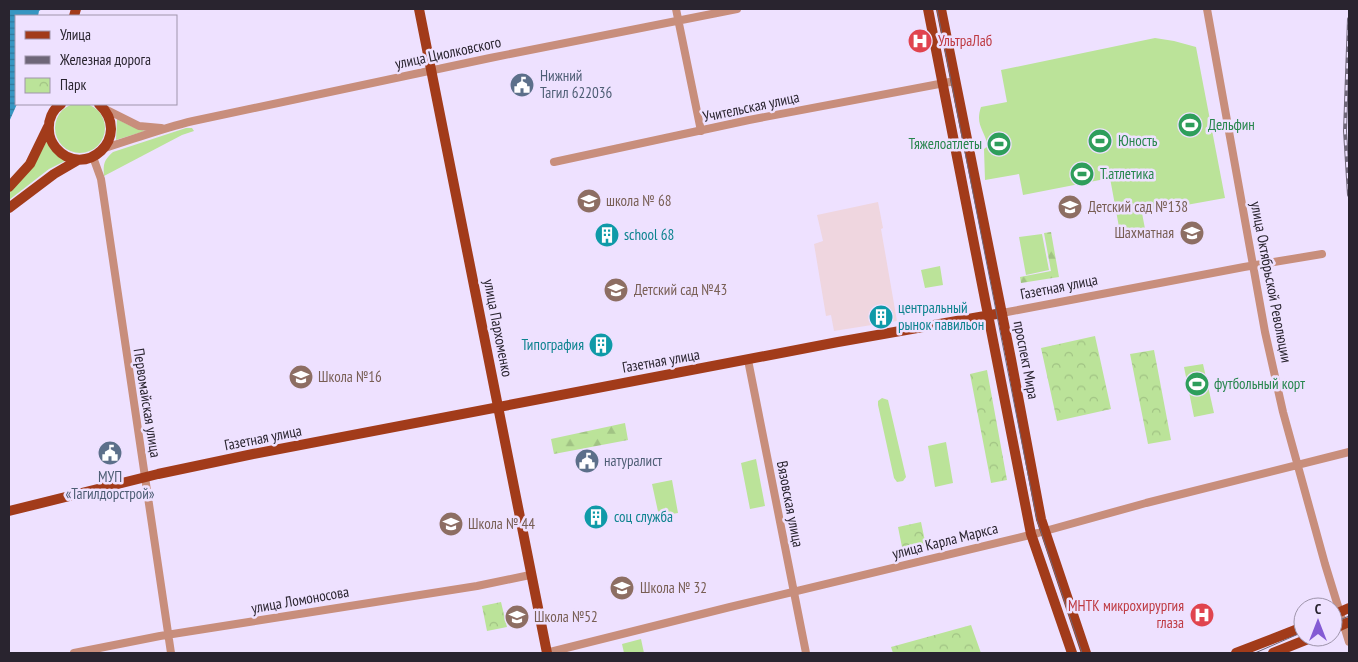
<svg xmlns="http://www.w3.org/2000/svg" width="1358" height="662" viewBox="0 0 1358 662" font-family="'PT Sans Narrow',sans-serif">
<defs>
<pattern id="forest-firs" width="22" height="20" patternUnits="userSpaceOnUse" patternTransform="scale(1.25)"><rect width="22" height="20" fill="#bbe399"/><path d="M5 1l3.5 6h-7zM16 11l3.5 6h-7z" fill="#a1c384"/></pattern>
<pattern id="park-crowns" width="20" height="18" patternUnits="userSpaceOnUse" patternTransform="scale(1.25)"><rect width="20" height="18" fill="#bbe399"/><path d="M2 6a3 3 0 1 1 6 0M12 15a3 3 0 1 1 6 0" fill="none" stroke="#a1c384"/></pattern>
<pattern id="water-rules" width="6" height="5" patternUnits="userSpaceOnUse" patternTransform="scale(1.25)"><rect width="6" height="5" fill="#3796c2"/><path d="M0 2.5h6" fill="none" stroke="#2e7a9e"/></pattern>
</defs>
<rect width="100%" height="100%" fill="#eee1ff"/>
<path fill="#efd6df" d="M878 202 883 228 881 229 897 321 834 331 831 315 826 316 814 244 823 241 817 215Z"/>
<path fill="#bbe399" d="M1155 38 1174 41 1196 47 1225 198 1142 213 1146 234 1121 238 1110 178 1023 195 1019 174 985 180 984 149 988 146C984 129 975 125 981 107L1007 102 1001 70Z
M55 128a25 25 0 1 1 50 0a25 25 0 1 1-50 0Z
M117 119 131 126 145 131 116 140Z
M186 128H192L194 131 182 135 104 176C103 164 104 160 113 152Z
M47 140 67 160 49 169 9 200V190C24 175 38 160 47 140Z
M1042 234 1049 270 1026 275 1019 237Z
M940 266 943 285 925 288 921 270Z
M1203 364 1214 413 1194 417 1184 367Z
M882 398 888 400 906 477 903 481 897 482 894 478 878 405V401Z
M946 442 953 483 935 487 928 446Z
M756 459 765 506 750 509 741 463Z
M672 480 678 513 659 516 652 484Z
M641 639 644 653H624L622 644Z"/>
<path fill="url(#forest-firs)" d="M1051 232 1059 277 1021 283 1020 277 1051 271 1044 233Z
M625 423 628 440 554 454 551 439Z"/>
<path fill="url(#park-crowns)" d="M1095 336 1111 409 1057 421 1041 348Z
M1154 350 1171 440 1148 444 1130 354Z
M987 370 1007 480 991 483 970 374Z
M921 522 926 546 903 552 898 527Z
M501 602 507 627 487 631 482 606Z
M971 625 981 653H893L891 647Z"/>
<path fill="url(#water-rules)" d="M9 9H42L39 11 38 16H16L17 104 9 122Z"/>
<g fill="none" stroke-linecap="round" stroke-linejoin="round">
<path stroke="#c88e7c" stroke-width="8" d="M676 9 701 131
M1207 9 1265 332 1283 412 1325 564 1349 642
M105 109 139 126 161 128
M105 148C134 139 163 128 193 121L490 58 737 9
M93 157 101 179 171 653
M554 162 749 120 955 81
M1002 313 1244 267 1322 254
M748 360 806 653
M74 653 160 636 477 586 530 575
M546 653 730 607 1038 533 1146 503 1349 452"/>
<path stroke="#a23b1a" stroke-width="10" d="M419 9 547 653
M928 9 1031 534 1072 653
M941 9 1011 359 1041 519 1086 653
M74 16 76 9
M61 104C52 110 48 120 49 131 49 138 52 143 56 148 84 181 134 137 99 104
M9 187 30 164 48 127
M9 208 54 174 78 160
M9 511 158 474 253 454 838 342 1002 313
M1333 615 1349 608
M1333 629 1349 622
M1236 653 1303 627
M1273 653 1313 637"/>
<path stroke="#6e6678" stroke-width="1" d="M937 9 1037 520 1082 653
M1333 623 1349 616
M1255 653 1303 632"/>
<defs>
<path id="rail" d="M1349 19 1345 131 1349 195"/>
</defs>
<use href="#rail" stroke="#6e6678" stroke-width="4"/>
<use href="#rail" stroke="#eee1ff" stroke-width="2" stroke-dasharray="5.5" stroke-linecap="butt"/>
</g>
<defs>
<symbol id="hospital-disc" viewBox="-11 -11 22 22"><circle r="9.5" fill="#e0444e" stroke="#eee1ff"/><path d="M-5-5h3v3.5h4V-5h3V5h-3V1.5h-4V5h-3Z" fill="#fff"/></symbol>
<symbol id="civic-disc" viewBox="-11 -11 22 22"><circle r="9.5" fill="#5c6f8a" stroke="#eee1ff"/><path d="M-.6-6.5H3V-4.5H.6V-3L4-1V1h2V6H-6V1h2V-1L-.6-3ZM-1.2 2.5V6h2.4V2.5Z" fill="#fff"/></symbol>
<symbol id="stadium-disc" viewBox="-11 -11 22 22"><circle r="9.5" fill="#2e9e5b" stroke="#eee1ff"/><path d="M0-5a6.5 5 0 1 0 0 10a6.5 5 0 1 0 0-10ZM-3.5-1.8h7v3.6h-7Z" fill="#fff"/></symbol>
<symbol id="school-disc" viewBox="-11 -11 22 22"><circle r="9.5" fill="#8d6e63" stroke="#eee1ff"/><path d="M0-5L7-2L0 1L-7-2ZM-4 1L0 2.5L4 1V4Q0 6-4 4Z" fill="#fff"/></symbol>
<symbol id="building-disc" viewBox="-11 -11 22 22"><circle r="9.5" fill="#0f9aa8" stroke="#eee1ff"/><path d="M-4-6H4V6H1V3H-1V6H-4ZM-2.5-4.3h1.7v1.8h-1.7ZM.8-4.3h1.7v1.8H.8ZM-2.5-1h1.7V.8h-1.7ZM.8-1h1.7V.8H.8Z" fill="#fff"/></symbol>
</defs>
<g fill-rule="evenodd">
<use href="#hospital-disc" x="906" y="27" width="28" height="28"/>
<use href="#civic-disc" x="508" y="71" width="28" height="28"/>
<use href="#stadium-disc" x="1176" y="111" width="28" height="28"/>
<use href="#stadium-disc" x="1086" y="127" width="28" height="28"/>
<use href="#stadium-disc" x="985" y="130" width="28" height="28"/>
<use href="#stadium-disc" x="1068" y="160" width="28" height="28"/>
<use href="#school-disc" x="575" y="187" width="28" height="28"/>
<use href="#school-disc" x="1056" y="193" width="28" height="28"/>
<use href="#school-disc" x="1178" y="219" width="28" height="28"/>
<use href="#building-disc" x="593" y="221" width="28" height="28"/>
<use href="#school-disc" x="602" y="276" width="28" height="28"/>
<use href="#building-disc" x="867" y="303" width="28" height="28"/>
<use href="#building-disc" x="587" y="331" width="28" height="28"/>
<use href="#school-disc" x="287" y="363" width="28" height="28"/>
<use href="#stadium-disc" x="1183" y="370" width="28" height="28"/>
<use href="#civic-disc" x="96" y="439" width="28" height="28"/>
<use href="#civic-disc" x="573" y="447" width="28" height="28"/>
<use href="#building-disc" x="582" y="503" width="28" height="28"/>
<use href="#school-disc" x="437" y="510" width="28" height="28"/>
<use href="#school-disc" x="608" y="574" width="28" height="28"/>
<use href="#hospital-disc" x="1188" y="601" width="28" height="28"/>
<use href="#school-disc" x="503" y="603" width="28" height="28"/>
</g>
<g text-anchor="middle" stroke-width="5" stroke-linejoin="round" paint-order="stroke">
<g font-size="15" fill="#be3a42" stroke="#eee1ff" text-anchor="start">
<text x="938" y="46">УльтраЛаб</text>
<text x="1184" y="611" text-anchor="end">МНТК микрохирургия<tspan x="1184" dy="17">глаза</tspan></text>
</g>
<g font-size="15" fill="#29242f" stroke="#eee1ff">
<text transform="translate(448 53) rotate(-12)" y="5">улица Циолковского</text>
<text transform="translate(751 107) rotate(-12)" y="5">Учительская улица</text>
<text transform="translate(1271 282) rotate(79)" y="5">улица Октябрьской Революции</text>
<text transform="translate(1059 287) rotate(-11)" y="5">Газетная улица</text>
<text transform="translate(498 328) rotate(79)" y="5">улица Пархоменко</text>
<text transform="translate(1026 360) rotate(79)" y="5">проспект Мира</text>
<text transform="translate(661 361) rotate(-10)" y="5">Газетная улица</text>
<text transform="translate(147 403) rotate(81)" y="5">Первомайская улица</text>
<text transform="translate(263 438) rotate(-11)" y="5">Газетная улица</text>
<text transform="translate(790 504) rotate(79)" y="5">Вязовская улица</text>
<text transform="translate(945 541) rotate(-14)" y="5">улица Карла Маркса</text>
<text transform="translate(300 600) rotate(-10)" y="5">улица Ломоносова</text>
</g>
<g font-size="15" fill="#4e5e75" stroke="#eee1ff" text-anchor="start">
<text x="540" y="81">Нижний<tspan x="540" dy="17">Тагил 622036</tspan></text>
<text x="604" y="466">натуралист</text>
<text x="110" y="482" text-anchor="middle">МУП<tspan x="110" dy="17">«Тагилдорстрой»</tspan></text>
</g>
<g font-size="15" fill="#27864d" stroke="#eee1ff" text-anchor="start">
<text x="1208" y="130">Дельфин</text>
<text x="1118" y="146">Юность</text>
<text x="982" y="149" text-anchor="end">Тяжелоатлеты</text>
<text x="1100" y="179">Т.атлетика</text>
<text x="1214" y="389">футбольный корт</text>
</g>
<g font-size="15" fill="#785e54" stroke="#eee1ff" text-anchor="start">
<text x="606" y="206">школа № 68</text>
<text x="1088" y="212">Детский сад №138</text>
<text x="1174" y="238" text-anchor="end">Шахматная</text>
<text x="634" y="295">Детский сад №43</text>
<text x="318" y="382">Школа №16</text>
<text x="468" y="529">Школа № 44</text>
<text x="640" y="593">Школа № 32</text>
<text x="534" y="622">Школа №52</text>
</g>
<g font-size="15" fill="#0d838f" stroke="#eee1ff" text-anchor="start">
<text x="624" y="240">school 68</text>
<text x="898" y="313">центральный<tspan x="898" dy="17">рынок павильон</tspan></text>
<text x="584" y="350" text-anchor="end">Типография</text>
<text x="614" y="522">соц служба</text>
</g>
</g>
<rect width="1358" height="662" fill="none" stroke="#29242f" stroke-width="20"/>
<rect x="15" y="15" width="162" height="90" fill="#eee1ff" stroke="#9f95ac"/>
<rect x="25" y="31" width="25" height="8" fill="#a23b1a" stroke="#9f95ac"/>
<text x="60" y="40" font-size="15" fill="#29242f">Улица</text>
<rect x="25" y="56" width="25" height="8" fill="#6e6678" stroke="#9f95ac"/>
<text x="60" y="65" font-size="15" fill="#29242f">Железная дорога</text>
<rect x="25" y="78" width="25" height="15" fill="url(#park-crowns)" stroke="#9f95ac"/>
<text x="60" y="90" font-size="15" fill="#29242f">Парк</text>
<g transform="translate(1318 622)"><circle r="24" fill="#eee1ff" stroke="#9f95ac"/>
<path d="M0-4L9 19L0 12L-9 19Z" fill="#845ad4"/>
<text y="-8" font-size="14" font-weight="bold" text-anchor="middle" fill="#29242f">С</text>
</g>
</svg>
